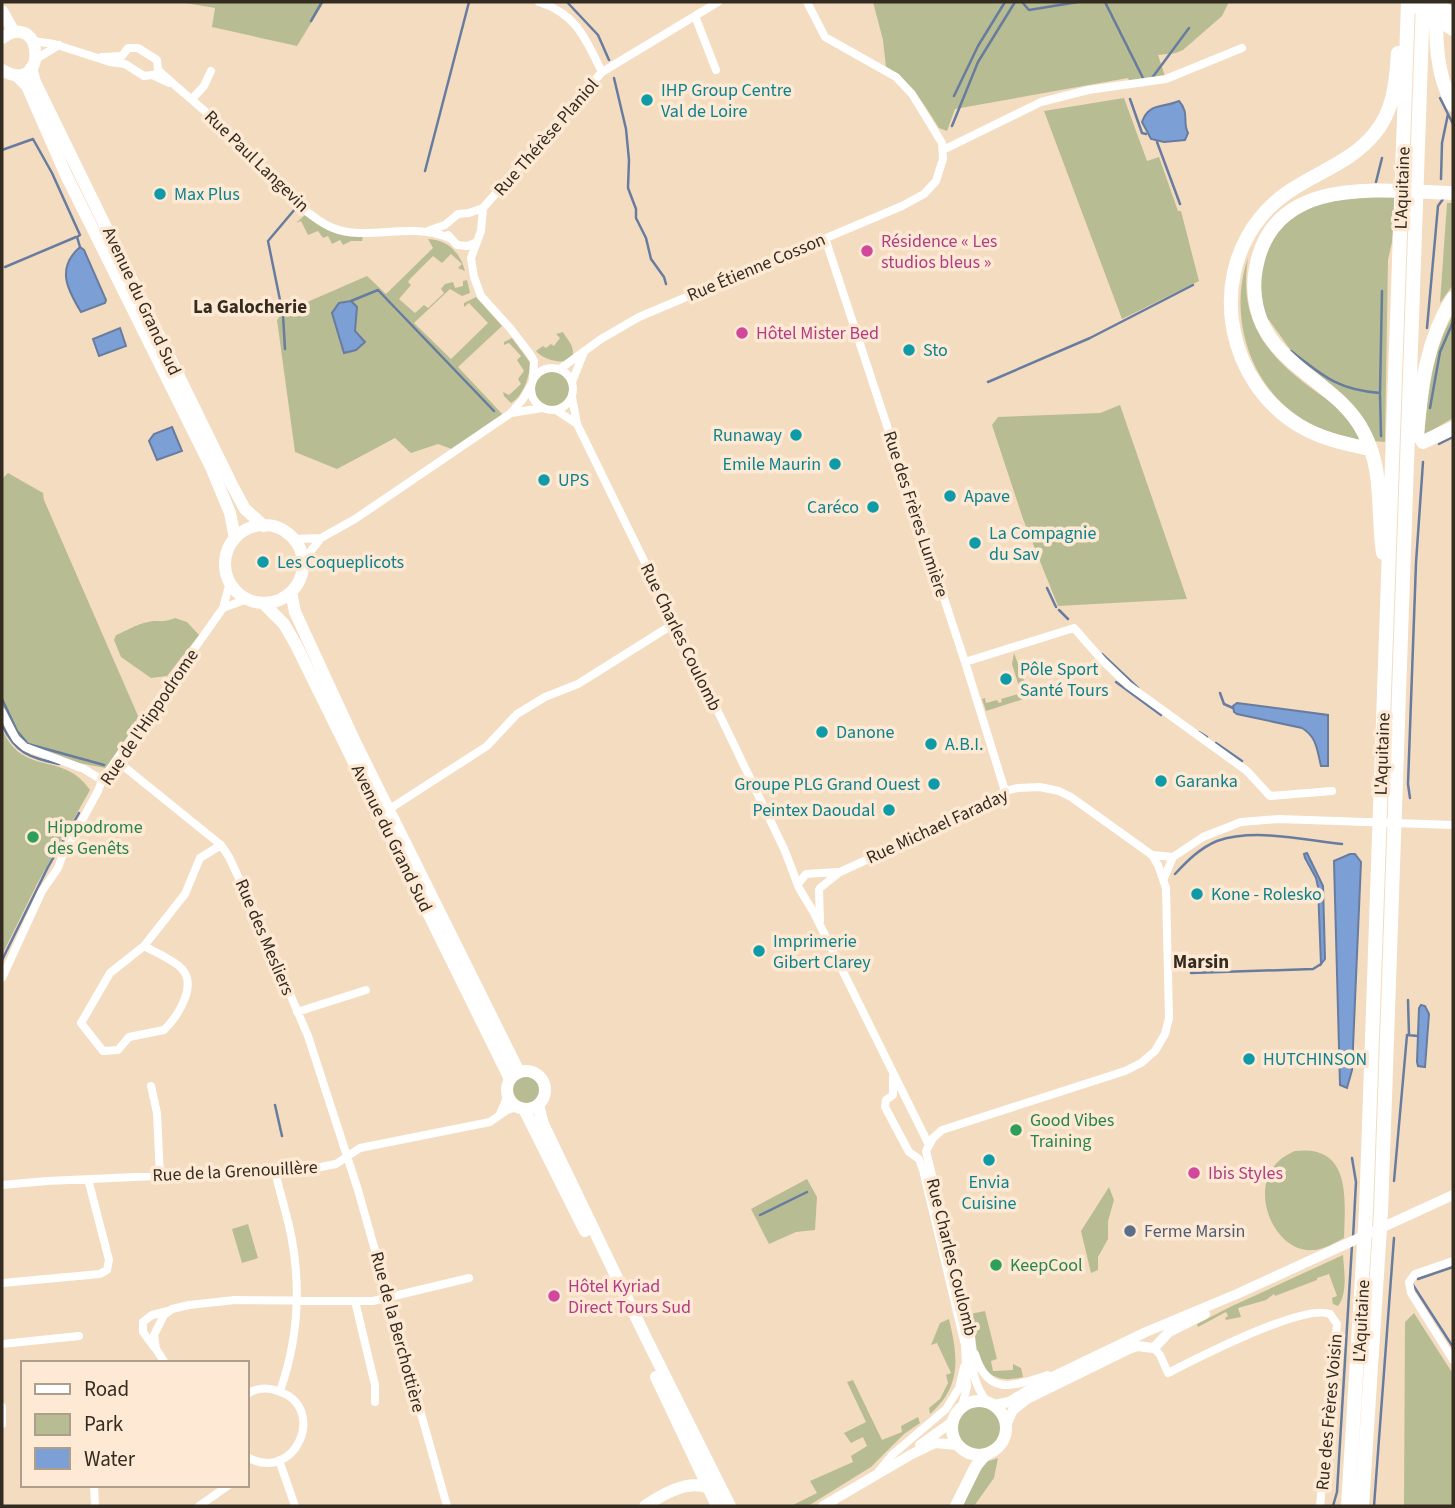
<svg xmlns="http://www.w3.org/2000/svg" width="1455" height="1508" viewBox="0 0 1455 1508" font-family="'Source Sans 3',sans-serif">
<rect width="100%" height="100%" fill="#f4dcc1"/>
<path fill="#b8bc92" d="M180 2H324L297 46 212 27 215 8Z
M873 2H1229L1222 16 1183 50 1176 53 1158 55 1166 79 1131 86 1128 78 955 109 947 131 939 128C924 104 911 82 886 67L883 40Z
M1124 98 1147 161 1159 157 1178 211H1181L1199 281 1122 319 1044 111Z
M1395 195 1392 242 1388 260 1385 442 1373 441 1300 363 1269 320H1265L1258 276 1275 231 1318 200Z
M1447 203H1453V285L1440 303Z
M305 215C327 230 335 236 363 236L362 241H351L343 245 340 240 332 244 328 236 323 238 318 231 308 235 301 221 296 223Z
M428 239C448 240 460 252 465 271L458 268 462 264 451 254 442 263 433 256 410 279 408 282 411 285 399 299 415 313 424 305 428 308 444 293 441 289 445 284 453 282 455 288 463 286V281L467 280 470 293 462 296 450 289 414 323 451 359 488 323 469 303 464 307V303L476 297 502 326 458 367 505 417 457 451 438 444 411 453 395 438 337 469 295 452 277 320 282 313 367 276 386 294 433 248Z
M1248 258C1240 310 1257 344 1297 377 1312 390 1330 400 1344 414 1352 422 1357 432 1363 441 1342 436 1321 431 1302 419 1249 386 1228 315 1248 258Z
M1453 315V418L1424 435C1428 395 1432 351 1453 315Z
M563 332C565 336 571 343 572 347 579 368 546 363 536 351L543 346 546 348 551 344 554 346 560 338 556 334Z
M512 338 531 364C528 379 524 395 511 403L504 396 503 392 509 395 521 384 518 379 524 371 517 360 521 356 509 343 504 345V342Z
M535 389a17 17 0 1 1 34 0a17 17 0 1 1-34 0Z
M1120 405 1187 599 1058 606 1023 519 992 425 998 417 1100 413Z
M8 473 43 493 44 500 142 725 111 769 63 760 25 747 2 712V479Z
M175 618 187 622 199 635 167 676 151 678 121 657 114 640 116 635C126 631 137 624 148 622 160 619 160 624 175 618Z
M1014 653 1030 697 986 711 982 699 985 698 986 703 997 700 999 703 1002 702 1001 699 1021 693 1012 664Z
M2 729C23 778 63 750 90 790L37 884 2 955Z
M513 1089a14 14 0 1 1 28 0a14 14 0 1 1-28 0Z
M1295 1151C1352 1144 1345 1200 1344 1238 1334 1243 1323 1250 1313 1250 1271 1254 1239 1173 1295 1151Z
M807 1179 817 1197 815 1230 796 1232 769 1244 751 1209Z
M1109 1187 1114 1200 1108 1221V1239L1098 1257V1270L1091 1273 1081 1231Z
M248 1224 258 1258 242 1263 232 1229Z
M1343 1255C1344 1270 1348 1293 1338 1306L1333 1304 1332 1298 1337 1296 1329 1274 1317 1278V1280L1275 1296 1274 1294 1266 1300 1238 1308 1241 1317 1226 1320 1225 1318 1228 1316 1226 1312 1198 1327 1197 1324 1230 1307Z
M985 1311 997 1359 991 1361 993 1371 1013 1370V1364L1021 1368 1023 1377C976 1389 978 1348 970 1314Z
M1414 1313 1453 1374V1506H1404L1405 1322Z
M949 1319C958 1357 962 1386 930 1414L929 1408 940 1399 948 1383 946 1375 951 1373 937 1343 931 1345 940 1323Z
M853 1380 882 1440 902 1432 901 1426 918 1417 920 1423 904 1434 871 1467 808 1506H791L817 1493 810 1481 853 1462 851 1456 867 1446 863 1437 851 1443 844 1433 866 1422 847 1382Z
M957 1427a22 22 0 1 1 44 0a22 22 0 1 1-44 0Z
M998 1458 994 1478 974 1506H963L983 1463Z"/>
<path fill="#7c9fd5" stroke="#677c9f" stroke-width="2" d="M1179 101C1190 113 1182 122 1188 133L1185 140 1164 142 1151 139 1142 122C1149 102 1164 108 1179 101Z
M80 247 84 250 106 300 105 303 81 312C67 289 56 268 80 247Z
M351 301 357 307 355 331 365 342 356 350 344 353 332 313 339 303Z
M120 328 126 346 99 356 93 339Z
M172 427 182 451 157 460 149 441 154 434Z
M1237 703 1328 715V766H1321C1317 750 1317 737 1302 728L1237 714 1234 712 1233 706Z
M1307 853 1323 886 1325 959 1321 964 1318 887 1316 878 1305 858 1304 854Z
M1350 854H1355L1361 862 1352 1070 1347 1088 1340 1085 1334 861Z
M1421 1005 1425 1006 1429 1014 1425 1067 1418 1066 1417 1062 1419 1008Z"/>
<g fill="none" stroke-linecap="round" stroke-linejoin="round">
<path stroke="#677c9f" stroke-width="2.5" d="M567 2 598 35 609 60
M1022 2 1029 10 1078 2
M1105 2 1144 80
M311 21 322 2
M614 78 626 129 629 160 628 188 636 209V218L646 238 651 259 664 277 666 284
M1152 78 1189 28
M954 96 978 46 1005 2
M1440 98 1453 124
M1130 99 1142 133 1146 134
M952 126 978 62 1015 2
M1157 142 1180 204
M2 150 33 139 52 173 80 235 77 237 80 247
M425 171 469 2
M1441 179 1442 143 1448 114
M1376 182 1382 158
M5 267 76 237
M280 300 268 241 295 209
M351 301 378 290 494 411
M283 315 285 349
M1427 328 1438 206 1443 199
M1291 351C1323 376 1338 390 1380 393L1382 291
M988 382 1090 338 1193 285
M1380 394 1381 436
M1430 408 1440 352 1453 322
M1439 444 1453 437
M1047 588 1056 607
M1059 610 1068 619
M1102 654 1138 688
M1116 682 1161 715
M1220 693 1224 704 1233 708
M2 699 17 731 28 744 104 765
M2 725C16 754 29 757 59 764
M1199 732 1207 737
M1216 743 1242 761
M1410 798 1408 784 1416 563 1423 462
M1175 874C1187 861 1200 848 1217 841 1255 828 1303 840 1342 844
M2 960 48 867 79 813
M1191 973 1313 969 1321 964
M1408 1000 1409 1035
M275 1105 282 1136
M1352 1158 1356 1182 1353 1238
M1394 1181 1407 1035 1418 1036
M760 1215 807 1192
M1418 1279 1453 1267
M1413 1285 1453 1347
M1333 1506 1337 1492 1352 1245
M1374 1506 1394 1238"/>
<path stroke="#fff" stroke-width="8" d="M539 2C577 14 586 40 602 72
M695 16 716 70
M33 41 54 44 110 62 125 64 144 76 152 75 169 83
M102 57 122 56 128 48H138L157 60 158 70 156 74
M36 59 59 45
M158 70C179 90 202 107 222 127 249 154 300 215 333 228 366 242 413 221 449 238
M192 99 204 86 211 71
M943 150 1041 102 1088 90 1166 79 1242 48
M483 208 602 72 718 2
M483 208 481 231 471 258 474 277 481 296 510 328 530 354 534 361 533 378
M430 230 445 225 458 214 469 213 483 208
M448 235 457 245 467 246 475 243
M825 238 965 662 1005 791
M531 389a21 21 0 1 1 42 0a21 21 0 1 1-42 0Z
M560 369 601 339 639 317 902 206 924 194 936 181 943 159 942 143 912 94 896 77 825 37 807 2
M572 382 584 352
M572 397 577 424 725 726 785 851 799 888 814 913 929 1145
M556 410 577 424
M511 413 542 408
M293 539 321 538 355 519 511 413 523 399 531 385
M303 561 321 538
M223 608 247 599
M965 662 1074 628 1103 661 1128 685 1247 771 1270 796 1332 791
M2 712 16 739 25 747 84 769 102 780
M117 761 221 845 229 857 257 917 308 1036 358 1190 447 1506
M388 810 487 746 517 714 545 697 578 684 675 623
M1152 855 1173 857
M1164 878 1173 857 1203 837 1241 822 1278 819 1453 825
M798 884 806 874 837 872
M820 888 840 872 986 805 1005 791 1018 788 1040 787 1059 791 1071 797 1152 855 1158 865 1166 888 1169 1018 1165 1034 1155 1051 1141 1063 1125 1071 942 1130 933 1138 926 1151 970 1328C975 1359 967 1375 987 1402
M819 890 820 921
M144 946C155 952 169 958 179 966 200 983 178 1016 164 1030L129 1037 118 1050 103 1051 81 1023 110 973 144 946 185 894 200 858 221 845
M2 978 42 891 58 868 62 857 98 791 102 780 223 608 230 582
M297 1012 366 990
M893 1076V1095L886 1100 885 1107 909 1152 919 1159 923 1170 965 1345 967 1387 962 1406
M151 1086 157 1113 160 1176
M500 1114 508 1095
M275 1171C280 1194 288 1217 292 1240 301 1291 297 1343 280 1391
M2 1185 47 1181 310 1169 336 1164 360 1148 490 1122 507 1110 518 1107
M1453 1261 1415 1274 1409 1282 1411 1293 1453 1360
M2 1283 100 1274 107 1270 109 1260 88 1179
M355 1301 375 1385V1402
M2 1344 79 1336
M154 1347 143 1332V1322L152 1315 168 1311
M1154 1348 1160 1355 1168 1373C1196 1359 1303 1303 1330 1314L1337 1324 1320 1506
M975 1354C988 1397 1013 1386 1048 1375
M165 1363 156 1349 154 1335 164 1315 172 1309 189 1305 235 1300 373 1301 469 1278
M247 1394C256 1388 267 1387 278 1391 329 1407 295 1485 247 1457
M2 1407V1424
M279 1460 295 1506
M879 1471 892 1455 946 1409 959 1388 964 1367
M94 1485 95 1506
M199 1506 229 1485"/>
<path stroke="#fff" stroke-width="10" d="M994 1405 1009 1402 1044 1381 1146 1332 1237 1294 1453 1195
M1006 1425 1013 1410 1027 1399 1129 1349 1137 1346 1154 1348 1169 1332 1205 1314
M920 1445 952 1422
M823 1506 912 1454 935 1443 957 1445"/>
<path stroke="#fff" stroke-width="12" d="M2 11 14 32
M2 38C45 8 48 98 2 70
M31 68 35 82 232 485 245 509 264 526
M16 75 27 86 66 175 211 467 230 513 235 538
M225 564a39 39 0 1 1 78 0a39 39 0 1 1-78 0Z
M291 592 295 612 356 744 519 1072
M263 603 284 624 296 645 510 1079
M507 1090a19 19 0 1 1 38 0a19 19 0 1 1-38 0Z
M538 1105 543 1124 645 1336 730 1506
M524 1109 585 1231
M656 1377 717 1506
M952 1428a27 27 0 1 1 54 0a27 27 0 1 1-54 0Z
M645 1506C663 1494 688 1479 709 1488
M956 1506 976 1466 985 1455"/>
<path stroke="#fff" stroke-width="14" d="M1410 2 1453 29
M1432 2 1453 15"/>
<path stroke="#fff" stroke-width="14" d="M1436 2C1436 38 1435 72 1453 105
M1417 436C1421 386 1426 341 1453 298
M1423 442 1453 428
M1365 448C1342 443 1320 438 1300 426 1228 383 1208 283 1260 218 1292 177 1345 171 1375 133 1394 110 1396 82 1398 53
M1383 553C1377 512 1384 471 1364 433 1344 393 1301 377 1274 343 1257 322 1251 294 1256 268 1273 173 1383 191 1453 193
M1348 1506 1366 1211 1408 2
M1362 1506 1381 1212 1423 2"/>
</g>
<g fill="#0f9aa8" stroke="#feead4" stroke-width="2.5">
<circle cx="647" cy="100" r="7"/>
<circle cx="160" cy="194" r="7"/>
<circle cx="909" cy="350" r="7"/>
<circle cx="796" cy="435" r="7"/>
<circle cx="835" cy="464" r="7"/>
<circle cx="544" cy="480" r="7"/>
<circle cx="950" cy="496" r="7"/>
<circle cx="873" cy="507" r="7"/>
<circle cx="975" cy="543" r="7"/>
<circle cx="263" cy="562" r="7"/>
<circle cx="1006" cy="679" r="7"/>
<circle cx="822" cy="732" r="7"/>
<circle cx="931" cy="744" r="7"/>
<circle cx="1161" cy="781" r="7"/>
<circle cx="934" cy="784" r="7"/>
<circle cx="889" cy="810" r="7"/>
<circle cx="1197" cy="894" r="7"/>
<circle cx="759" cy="951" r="7"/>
<circle cx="1249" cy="1059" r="7"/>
<circle cx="989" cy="1160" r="7"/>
</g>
<g fill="#d1479c" stroke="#feead4" stroke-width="2.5">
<circle cx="867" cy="251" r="7"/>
<circle cx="742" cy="333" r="7"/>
<circle cx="1194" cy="1173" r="7"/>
<circle cx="554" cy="1296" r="7"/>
</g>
<g fill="#2e9e5b" stroke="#feead4" stroke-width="2.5">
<circle cx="33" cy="837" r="7"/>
<circle cx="1016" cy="1130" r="7"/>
<circle cx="996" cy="1265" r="7"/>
</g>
<circle fill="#5c6f8a" stroke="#feead4" stroke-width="2.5" cx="1130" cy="1231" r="7"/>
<g text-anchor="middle" stroke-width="7" stroke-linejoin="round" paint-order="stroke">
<g font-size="18" fill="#0d838f" stroke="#feead4" text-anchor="start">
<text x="661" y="96">IHP Group Centre<tspan x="661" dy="21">Val de Loire</tspan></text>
<text x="174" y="200">Max Plus</text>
<text x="923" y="356">Sto</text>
<text x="782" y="441" text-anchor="end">Runaway</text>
<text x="821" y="470" text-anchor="end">Emile Maurin</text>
<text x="558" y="486">UPS</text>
<text x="964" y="502">Apave</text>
<text x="859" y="513" text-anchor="end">Caréco</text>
<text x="989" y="539">La Compagnie<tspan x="989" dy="21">du Sav</tspan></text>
<text x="277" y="568">Les Coqueplicots</text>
<text x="1020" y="675">Pôle Sport<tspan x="1020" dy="21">Santé Tours</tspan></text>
<text x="836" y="738">Danone</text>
<text x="945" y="750">A.B.I.</text>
<text x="1175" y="787">Garanka</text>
<text x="920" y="790" text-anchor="end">Groupe PLG Grand Ouest</text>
<text x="875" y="816" text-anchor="end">Peintex Daoudal</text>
<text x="1211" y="900">Kone - Rolesko</text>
<text x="773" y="947">Imprimerie<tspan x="773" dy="21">Gibert Clarey</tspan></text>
<text x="1263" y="1065">HUTCHINSON</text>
<text x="989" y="1188" text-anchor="middle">Envia<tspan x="989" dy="21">Cuisine</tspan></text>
</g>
<g font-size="18" fill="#352c21" stroke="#feead4">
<text transform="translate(546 137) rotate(-49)" y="6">Rue Thérèse Planiol</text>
<text transform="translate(257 161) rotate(44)" y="6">Rue Paul Langevin</text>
<text transform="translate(1402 188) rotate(-88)" y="6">L'Aquitaine</text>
<text transform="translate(756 267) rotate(-23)" y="6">Rue Étienne Cosson</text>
<text transform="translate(142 301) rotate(65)" y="6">Avenue du Grand Sud</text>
<text transform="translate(916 514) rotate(72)" y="6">Rue des Frères Lumière</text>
<text transform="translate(681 637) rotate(64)" y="6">Rue Charles Coulomb</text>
<text transform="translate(149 717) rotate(-56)" y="6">Rue de l'Hippodrome</text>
<text transform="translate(1382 754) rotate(-88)" y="6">L'Aquitaine</text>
<text transform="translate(937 826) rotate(-25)" y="6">Rue Michael Faraday</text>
<text transform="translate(392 838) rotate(64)" y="6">Avenue du Grand Sud</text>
<text transform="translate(265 937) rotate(67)" y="6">Rue des Mesliers</text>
<text transform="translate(235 1171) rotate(-3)" y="6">Rue de la Grenouillère</text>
<text transform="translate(952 1257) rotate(76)" y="6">Rue Charles Coulomb</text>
<text transform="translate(1361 1321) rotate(-87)" y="6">L'Aquitaine</text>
<text transform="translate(398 1332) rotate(75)" y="6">Rue de la Berchottière</text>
<text transform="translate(1329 1412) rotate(-85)" y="6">Rue des Frères Voisin</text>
</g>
<g font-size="18" fill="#b23c85" stroke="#feead4" text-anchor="start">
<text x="881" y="247">Résidence « Les<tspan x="881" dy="21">studios bleus »</tspan></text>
<text x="756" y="339">Hôtel Mister Bed</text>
<text x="1208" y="1179">Ibis Styles</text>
<text x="568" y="1292">Hôtel Kyriad<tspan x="568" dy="21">Direct Tours Sud</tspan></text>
</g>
<g font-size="18" fill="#27864d" stroke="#feead4" text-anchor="start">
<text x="47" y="833">Hippodrome<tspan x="47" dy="21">des Genêts</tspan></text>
<text x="1030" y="1126">Good Vibes<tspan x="1030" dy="21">Training</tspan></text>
<text x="1010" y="1271">KeepCool</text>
</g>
<g font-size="18" fill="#4e5e75" stroke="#feead4" text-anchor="start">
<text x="1144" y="1237">Ferme Marsin</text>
</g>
<g font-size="19" font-weight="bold" fill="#352c21" stroke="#feead4">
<text x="250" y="313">La Galocherie</text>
<text x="1201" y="968">Marsin</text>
</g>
</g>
<rect width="1455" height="1508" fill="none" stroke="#352c21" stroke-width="7"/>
<rect x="21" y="1361" width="228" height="126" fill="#feead4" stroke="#ae9e8c" stroke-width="2"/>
<rect x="35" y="1384" width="35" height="10" fill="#ffffff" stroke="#ae9e8c" stroke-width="2"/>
<text x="84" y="1396" font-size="21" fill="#352c21">Road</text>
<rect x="35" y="1414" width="35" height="21" fill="#b8bc92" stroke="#ae9e8c" stroke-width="2"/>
<text x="84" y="1431" font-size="21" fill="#352c21">Park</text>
<rect x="35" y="1448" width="35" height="21" fill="#7c9fd5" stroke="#ae9e8c" stroke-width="2"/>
<text x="84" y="1466" font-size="21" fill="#352c21">Water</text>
</svg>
